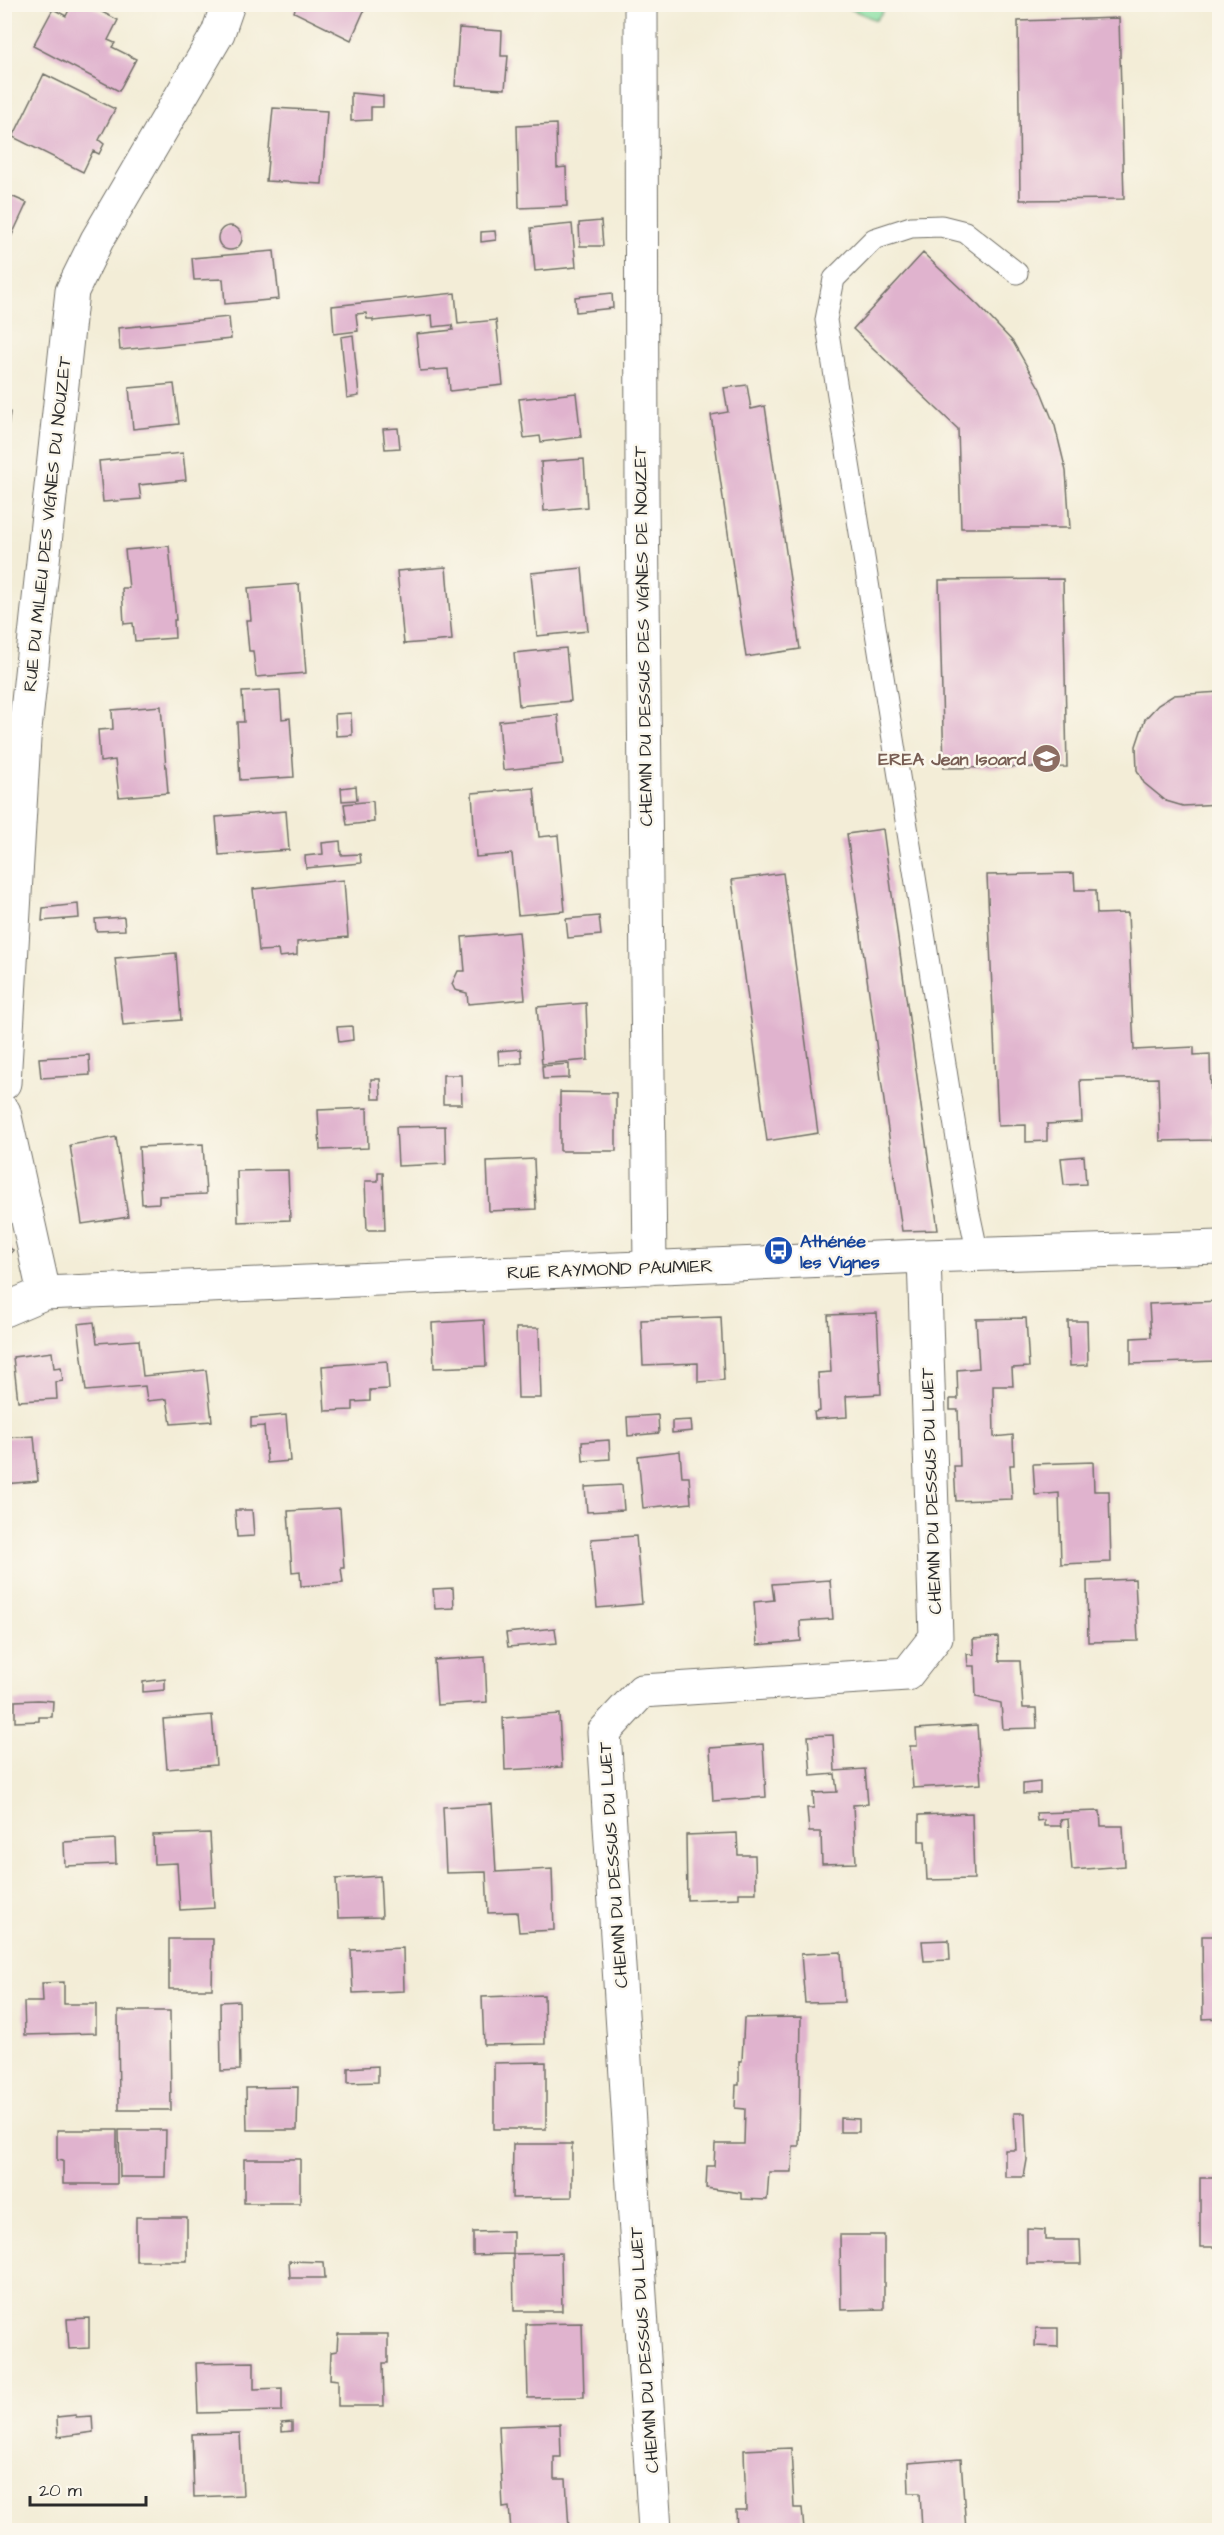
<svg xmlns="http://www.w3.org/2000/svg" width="1224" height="2535" viewBox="0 0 1224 2535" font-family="'Architects Daughter',sans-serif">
<rect width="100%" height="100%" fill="#fbf7ec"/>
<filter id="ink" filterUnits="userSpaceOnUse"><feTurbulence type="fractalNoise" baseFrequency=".0167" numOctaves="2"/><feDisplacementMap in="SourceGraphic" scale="12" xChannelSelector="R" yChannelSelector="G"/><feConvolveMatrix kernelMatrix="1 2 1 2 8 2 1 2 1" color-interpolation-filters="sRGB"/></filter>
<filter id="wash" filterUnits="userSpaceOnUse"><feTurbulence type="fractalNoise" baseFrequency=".008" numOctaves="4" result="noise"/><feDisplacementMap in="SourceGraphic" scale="24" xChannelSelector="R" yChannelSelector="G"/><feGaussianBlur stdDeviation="1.35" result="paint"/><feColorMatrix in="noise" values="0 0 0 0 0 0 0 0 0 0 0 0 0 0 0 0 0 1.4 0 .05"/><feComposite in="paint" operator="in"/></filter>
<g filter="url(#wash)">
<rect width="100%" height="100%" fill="#f3edd7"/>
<path fill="#89dfa3" stroke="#5a8567" stroke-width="1.5" d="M827 5V4L888 5 876 20 846 7 828 8Z"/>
<g id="blocks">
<path fill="#e0b3ce" d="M72 4H86L118 20 108 40 115 43 112 47 136 59 119 91 33 46 53 9 66 16Z
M297 4H367L351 40 294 12Z
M1119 18 1124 199 1020 200 1018 21Z
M459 28 502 31 501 56H508L505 89 455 86Z
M44 74 115 109 99 140 104 144 99 154 93 151 83 172 13 137Z
M351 93 383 96V107H371V120L351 121Z
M273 108 327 111 322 184 266 181Z
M556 124 557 168 566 167 567 206 519 208 517 126Z
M4 193 27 203 6 248 4 247Z
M601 221 603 246H580L579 223Z
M572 224 576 267 535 271 531 228Z
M218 238a12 12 0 1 1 24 0a12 12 0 1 1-24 0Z
M495 231 496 240 481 242V232Z
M274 251 279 299 225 304 223 279 194 280 192 258Z
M923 253 979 306 1013 342 1040 389 1055 426 1066 471 1070 528H961L958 429 853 329Z
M455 293 458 324 496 320 503 385 450 391 448 369 420 371 416 334 453 330 452 325 433 327 432 315 373 321V319H367L366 313 356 314 358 331 334 334 332 306Z
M612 293 613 308 576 312 575 297Z
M229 317 231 339 120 350 118 328Z
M353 335 359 396 347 398 341 337Z
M174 384 179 424 133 429 129 388Z
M747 385 751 409 765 406 800 649 746 657 711 415 728 412 724 388Z
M576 393 581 437 541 442 540 436 524 438 519 399Z
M4 411 10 412 7 437H4Z
M398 428 400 448 385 449 383 429Z
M183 453 186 480 139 485 141 499 103 502 99 461Z
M584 459 587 507 544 511 541 462Z
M169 546 176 620H174L175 638 135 641 133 623 124 624 122 588H129L125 550Z
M446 567 452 640 404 644 397 571Z
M582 568 588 631 537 636 531 573Z
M1063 579 1067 767 944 768 939 580Z
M299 584 306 673 256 677 253 651H249L246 620H251L248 588Z
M566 648 571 701 519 706 514 653Z
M280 690 282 719 290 718 294 777 240 780 237 722H244L242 692Z
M1220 692V804L1183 806 1166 801 1144 783 1137 770 1136 746 1145 719 1158 705 1174 695Z
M161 706 168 793 119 797 115 760 100 762 98 730 113 729 112 710Z
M351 713 352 735 336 736 335 714Z
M558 715 563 764 503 770 499 721Z
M356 786 357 800 342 801 341 788Z
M534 788 539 837 558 835 565 911 518 915 512 854 476 857 472 793Z
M373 801 374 822 347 825 344 804Z
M286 811 289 850 219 855 216 817Z
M883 829 938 1230 902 1231 847 834Z
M340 841 341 855 360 854 361 863 306 868 305 856 323 854 322 843Z
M783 873 818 1133 767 1141 732 880Z
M1074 873 1075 890H1096L1097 914 1128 913 1134 1050 1194 1047V1055L1210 1054 1212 1140 1160 1141 1158 1078 1080 1080 1082 1122 1047 1124V1141L1026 1142V1125L998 1126 987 875Z
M344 880 348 937 297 942V955L279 957 278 950 259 951 253 889Z
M78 904 79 918 42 921 43 908Z
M599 916 601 935 568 938 566 919Z
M124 917 125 930 96 931 95 919Z
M519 932 525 999 468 1004 467 993 455 990 452 984 458 971H465L462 937Z
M176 953 181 1020 123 1025 115 958Z
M586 1003 588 1060 542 1064 537 1007Z
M352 1026 353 1040 339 1042 337 1027Z
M521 1049 522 1063 499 1065 498 1051Z
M89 1055 90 1075 41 1078 39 1058Z
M569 1064V1078L543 1079 542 1066Z
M443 1075H461L462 1104H443Z
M371 1079H380L381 1099H372Z
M560 1092 616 1093V1151H560Z
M367 1108 368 1148 320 1150 318 1110Z
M445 1126 446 1164 398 1166 396 1127Z
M116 1137 128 1217 82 1224 70 1145Z
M203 1144 206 1194 159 1196V1203L142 1204 139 1147Z
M1084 1156 1086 1184 1064 1185 1061 1158Z
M534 1159 536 1209 489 1211 487 1161Z
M288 1170 290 1220 238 1222 237 1171Z
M378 1172H383L385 1230H367L365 1181H378Z
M4 1245 13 1250 4 1265Z
M1220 1301V1347H1216V1361L1131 1364V1338L1151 1337 1149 1304Z
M877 1313 881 1394 846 1396 847 1417 815 1419 814 1412 820 1411 818 1373 831 1372 828 1315Z
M721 1317 724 1380 698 1382V1363L643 1365 641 1320Z
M1026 1318 1029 1367 1012 1368 1013 1386H993L994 1437 1013 1435 1014 1465H1010L1012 1499 956 1501 954 1466H960L958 1410H950V1399H958L957 1370 979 1368 976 1319Z
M484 1320 486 1366 434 1368 432 1323Z
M1068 1321H1087L1088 1365 1070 1366Z
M94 1322 97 1343 139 1340 143 1376 206 1370 212 1421 171 1424 167 1399 147 1401 145 1386 86 1391 78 1324Z
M516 1328H539L541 1398H518Z
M52 1352 54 1368 61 1367 63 1381 56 1382 57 1399 18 1401 13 1357Z
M387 1361 389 1389 370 1390V1401L353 1402V1410L325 1411 322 1366Z
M286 1415 290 1461 267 1463 264 1426 251 1427V1418Z
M658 1415 659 1433 628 1436 627 1417Z
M691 1420 692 1431 672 1433V1421Z
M34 1436 38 1481 4 1484V1438Z
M609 1440 610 1459 583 1461 582 1442Z
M680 1451 682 1477H689L691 1503 643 1508 638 1456Z
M1093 1462 1094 1491H1109L1111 1562 1061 1564 1059 1493 1035 1495 1033 1464Z
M622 1485 624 1510 587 1512 585 1487Z
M340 1508 344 1568H341L343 1583 301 1586 300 1571 292 1572 288 1511Z
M235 1510H252L254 1536 237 1537Z
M636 1536 642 1604 597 1608 591 1539Z
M1135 1579 1138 1641 1088 1642 1087 1581Z
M830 1580 833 1619 800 1621 801 1641 757 1645 754 1602 774 1600 772 1584Z
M453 1588 454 1608 435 1609 433 1589Z
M555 1628 557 1643 508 1647 506 1633Z
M998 1637 999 1661H1020L1023 1708H1036L1037 1728 1003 1729 1001 1703 976 1697 975 1666H968L967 1654 974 1655 973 1639Z
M485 1657 487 1702 437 1705 434 1660Z
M165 1679V1690L143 1692V1682Z
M38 1700 53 1701 52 1717H39V1721L15 1722V1701Z
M559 1714 562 1767 505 1770 503 1718Z
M212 1715 216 1765 167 1769 163 1719Z
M977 1725 981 1784 913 1788 910 1746H917L916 1729Z
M833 1735 835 1771 865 1769 868 1804 853 1805 856 1863 822 1864 821 1832H809L807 1808H814L813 1793 837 1792 835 1774 811 1776 808 1736Z
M763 1744 766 1797 713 1801 710 1748Z
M1040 1782V1793L1023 1794V1784Z
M492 1804 496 1872 552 1869 554 1930 519 1932 517 1912 488 1913 486 1872 446 1873 443 1807Z
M1100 1811 1101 1826H1123L1125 1866 1072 1870 1068 1819 1060 1820 1061 1826H1044V1820L1037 1821 1036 1813Z
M972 1813 974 1879 927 1880 925 1841H919V1815Z
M210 1833 214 1908 180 1910 177 1863 154 1864 153 1835Z
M737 1833 738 1855H755L756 1893H739V1898L687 1900 686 1835Z
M115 1839 116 1864 65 1866 64 1842Z
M380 1876 382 1917 338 1918 336 1879Z
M1202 1936H1220V2018L1203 2019Z
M169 1939H213L212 1989H169Z
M949 1940 950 1960 924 1961 922 1941Z
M403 1948 404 1991 353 1993 351 1950Z
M841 1952 844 2002 805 2003 801 1954Z
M64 1982V2004H96V2033L25 2035 24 2002H43L42 1983Z
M544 1995 545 2044 484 2045 482 1997Z
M239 2001 240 2070 221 2071 220 2002Z
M118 2011H170L171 2110H119Z
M801 2017 799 2146H793L792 2172H769L767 2200 741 2199V2193L706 2188 707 2166H714L715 2144H744L745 2109 735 2108 736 2085H739V2061H742L744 2018Z
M546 2062V2129H494V2063Z
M378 2066V2082L348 2083V2068Z
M298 2087 297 2130H247L246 2088Z
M1014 2113H1025L1027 2160 1024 2177H1005V2150H1016Z
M840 2118 859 2119V2132H840Z
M57 2130H117V2184H63V2161L57 2160Z
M119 2130H166L165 2177H120Z
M513 2144H572V2197L512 2198Z
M244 2159H300V2203H244Z
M1200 2178H1220V2247H1200Z
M136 2217H187V2261H136Z
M1027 2229 1045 2230V2240H1080L1081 2264H1027Z
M513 2231V2254L473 2255V2232Z
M840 2235H884V2309L841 2310Z
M561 2253 562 2311H514L513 2254Z
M289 2261 324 2262 325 2278H290Z
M89 2318V2348L69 2349 67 2319Z
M582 2323 584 2397 528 2398 526 2324Z
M1036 2328H1058V2347L1035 2346Z
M338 2334H388V2363H383L384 2406H338V2380L330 2379 331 2352 337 2351Z
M254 2362V2389L282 2388V2411L198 2413 196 2363Z
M76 2415V2417L92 2416 93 2432 58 2437 57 2417Z
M292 2422V2431L282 2432V2423Z
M560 2424 561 2457H554V2479H566L569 2530H511L509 2507 503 2508 499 2426Z
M240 2433 243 2495 194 2497 192 2434Z
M791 2448 794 2508H802L804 2530H737L736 2510H746L744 2450Z
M961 2459 966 2530H922L920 2493H909L908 2463Z"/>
</g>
</g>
<g filter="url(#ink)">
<use href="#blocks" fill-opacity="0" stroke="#716f67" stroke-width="1.5"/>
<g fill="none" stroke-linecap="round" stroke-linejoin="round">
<defs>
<path id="lane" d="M978 1255 968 1208 826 320 834 279 874 239 911 227 941 226 965 232 1017 273"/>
<path id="street" d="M641 4 642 496 650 1268
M4 1083 24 739 72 291 97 240 218 33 228 4
M4 1112 44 1293
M4 1310 44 1293 924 1256 1220 1247
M655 2530 604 1732 642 1691 907 1674 936 1637 924 1256"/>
</defs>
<use href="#lane" stroke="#716f67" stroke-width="23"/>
<use href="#street" stroke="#716f67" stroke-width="35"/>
<use href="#lane" stroke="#fff" stroke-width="21"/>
<use href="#street" stroke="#fff" stroke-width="33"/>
</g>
</g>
<defs>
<symbol id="university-disc" viewBox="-11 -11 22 22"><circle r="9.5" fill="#8d6e63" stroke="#fbf7ec"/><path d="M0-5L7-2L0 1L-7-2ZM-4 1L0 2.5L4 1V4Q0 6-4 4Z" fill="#fff"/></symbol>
<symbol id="bus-disc" viewBox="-11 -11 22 22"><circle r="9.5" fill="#1a4fb4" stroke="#fbf7ec"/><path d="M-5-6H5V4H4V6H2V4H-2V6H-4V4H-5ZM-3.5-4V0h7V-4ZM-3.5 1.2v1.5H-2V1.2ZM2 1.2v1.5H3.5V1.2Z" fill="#fff"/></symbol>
</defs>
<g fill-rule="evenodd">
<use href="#university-disc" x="1030" y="742" width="33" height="33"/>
<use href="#bus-disc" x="762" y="1234" width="33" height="33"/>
</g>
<g text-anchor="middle" stroke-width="5" stroke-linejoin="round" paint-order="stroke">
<g font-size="18" fill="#2b2b2b" stroke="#fbf7ec">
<text transform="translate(47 524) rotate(-84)" y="6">RUE DU MILIEU DES VIGNES DU NOUZET</text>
<text transform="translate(643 636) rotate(-91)" y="6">CHEMIN DU DESSUS DES VIGNES DE NOUZET</text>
<text transform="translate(610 1269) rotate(-2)" y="6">RUE RAYMOND PAUMIER</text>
<text transform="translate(931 1491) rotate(-92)" y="6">CHEMIN DU DESSUS DU LUET</text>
<text transform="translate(613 1865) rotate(-94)" y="6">CHEMIN DU DESSUS DU LUET</text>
<text transform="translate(644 2350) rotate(-94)" y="6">CHEMIN DU DESSUS DU LUET</text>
</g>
<g font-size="18" font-weight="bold" fill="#785e54" stroke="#fbf7ec" text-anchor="end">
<text x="1026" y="765">EREA Jean Isoard</text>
</g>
<g font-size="18" font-weight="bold" fill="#164399" stroke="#fbf7ec" text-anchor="start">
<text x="800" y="1247">Athénée<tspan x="800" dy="21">les Vignes</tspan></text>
</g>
</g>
<rect width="1224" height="2535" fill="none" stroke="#fbf7ec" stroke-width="24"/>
<path d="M30 2496v9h116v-9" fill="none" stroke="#2b2b2b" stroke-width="3"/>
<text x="39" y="2496" font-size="18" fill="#2b2b2b" stroke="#fbf7ec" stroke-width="4.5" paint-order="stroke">20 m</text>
</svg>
